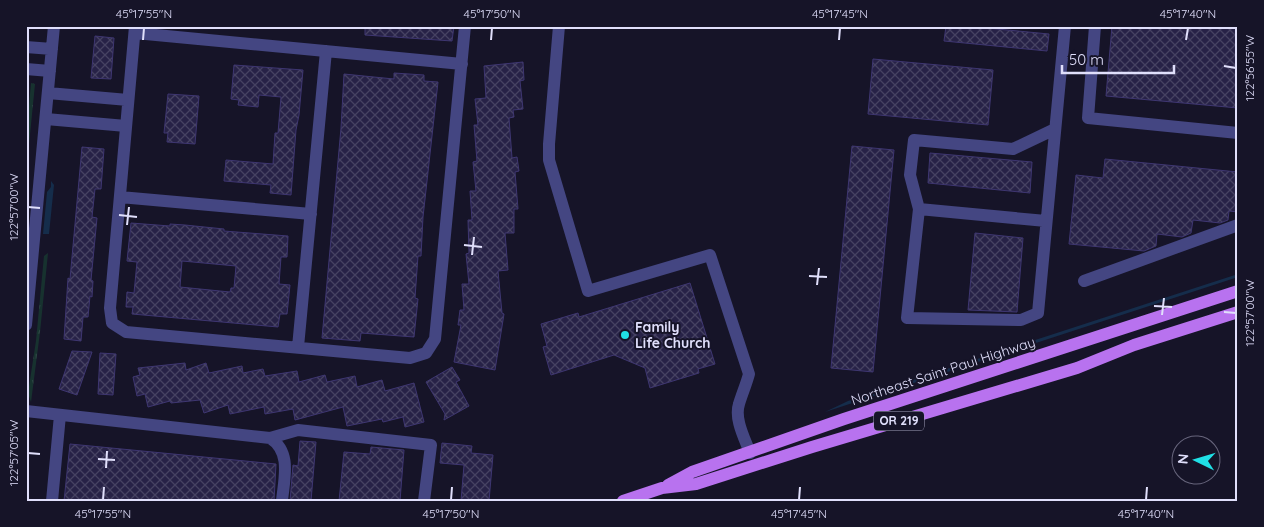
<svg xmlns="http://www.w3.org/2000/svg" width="1264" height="527" viewBox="0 0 1264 527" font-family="Quicksand,sans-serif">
<defs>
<pattern id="grass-tufts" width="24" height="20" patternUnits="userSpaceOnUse" patternTransform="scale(1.25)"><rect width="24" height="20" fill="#17322f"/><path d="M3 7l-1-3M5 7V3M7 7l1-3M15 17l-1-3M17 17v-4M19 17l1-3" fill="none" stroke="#2d4644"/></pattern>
<pattern id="building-cross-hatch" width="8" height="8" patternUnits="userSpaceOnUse" patternTransform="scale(1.25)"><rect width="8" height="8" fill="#272247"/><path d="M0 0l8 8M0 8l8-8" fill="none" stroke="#464262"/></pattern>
</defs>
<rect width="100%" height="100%" fill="#161428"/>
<path fill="url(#grass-tufts)" d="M31 83 35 84 26 174V140Z
M48 253 40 332 31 402 28 393 36 341 44 256Z"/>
<path fill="#152d4b" d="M51 181 54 185 49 234H43L47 192 51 187Z
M1238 274V277L825 412 848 401Z"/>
<path fill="url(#building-cross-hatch)" stroke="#3e3671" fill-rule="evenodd" d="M365 26H454L452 41 365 35Z
M946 26H966L1049 34 1047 51 944 41Z
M1112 26H1238V108L1106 96Z
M95 36 114 38 111 79 91 78Z
M873 59 993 70 988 125 868 114Z
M523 62 524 80 520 81 523 109 513 110 514 117 509 118 512 158 517 157 519 171 515 172 518 209H514V233H505L508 270 498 271 502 313 504 314 495 370 454 362 461 325H458L460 310H464L462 284H469L466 254 469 253 468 220H472L470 191H476L473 162 477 161 474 125H478L475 99 486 98 484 66Z
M234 65 303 70 299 115 296 130 291 195 270 193 271 185 224 181 226 160 273 164 275 133H278L281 97 259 95 258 107 238 105 239 100 231 99Z
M394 73 424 75V81L438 82 423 217 421 256H418L415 298 418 299 414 337 361 333 360 341 322 338 341 128 344 74 394 79Z
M168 94 199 96 195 144 167 142 168 133H164Z
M852 146 894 150 873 372 831 368Z
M82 147 104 149 101 189H95L92 217 97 218 91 280 93 281 92 297 90 296 88 317H83L81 341 64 339 68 278 70 279Z
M930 153 1032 162 1030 193 928 183Z
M1105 159 1238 172V212L1229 211 1228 220 1220 223 1193 220 1191 233 1182 237 1157 234 1156 246 1144 251 1069 244 1076 175 1103 178Z
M131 223 170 226V224L185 225 224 229V231L288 236 287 257H281L279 284 290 285 287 314H280L278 327 132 314 133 307H126L127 292 134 293 137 262 127 261ZM182 261 236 266 234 288H231L230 292 180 287Z
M975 233 1023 238 1017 312 968 310Z
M690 283 715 364 698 369 699 373 650 388 645 368 614 355 551 375 543 347 547 346 541 324 578 313 579 317Z
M72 351 92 352 77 395 59 389Z
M100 353 116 354 113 395 98 394Z
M185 363 186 370 206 363 209 373 242 366 243 373 263 369 265 376 297 371 299 382 325 375 327 382 355 376 357 387 382 380 385 391 414 383 424 422 405 427 403 417 383 422 382 419 347 426 343 407 295 420 293 409 265 414 264 407 230 414 228 405 204 413 200 400 171 403 170 401 148 407 145 394 137 396 133 377 140 375 138 368Z
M452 367 460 380 456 382 469 406 444 420 445 414 426 382Z
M300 441 316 442 311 501H290L293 465 298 466Z
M442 443 472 446 471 453 493 455 489 501H461L464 465 440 463Z
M70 444 276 464 274 501H64Z
M371 447 404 450 400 501H339L344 452 370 454Z"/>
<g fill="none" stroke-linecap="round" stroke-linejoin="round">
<path stroke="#444682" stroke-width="12" d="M135 26 110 308 112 323 126 332 410 358 426 353 435 339 465 26
M559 26 549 144V160L588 291 710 255 749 374C746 385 742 394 739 404 734 419 745 439 750 453
M1095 26 1088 118 1238 133
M135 33 462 64
M26 47 52 49
M26 69 50 71
M48 93 128 100
M46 119 126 126
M120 197 311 214
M919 209 910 175 914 140 1013 149 1055 129
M1046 221 919 209 907 318 1021 320 1038 313 1065 26
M1084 281 1238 225
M26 325 54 26
M298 347 326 51
M26 411 270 438C292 452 284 479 282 501
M270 438 298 430 431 445 424 501
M52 501 60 415"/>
<path stroke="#b872ef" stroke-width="12" d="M668 485 692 472 844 419 1238 291
M623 501 662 488 696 484 812 447 1077 368 1134 345 1238 312"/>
</g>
<path fill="none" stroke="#e0dffb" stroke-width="2" d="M143 40 144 28M491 40 492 28M839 40 840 28M1186 40 1188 28M1224 66 1236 68M28 207 40 208M119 215 137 217M127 225 129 207M464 245 482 247M472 255 474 237M809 276 827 277M817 285 819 268M1154 306 1172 307M1224 312 1236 313M1162 315 1164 298M28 453 40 454M98 459 115 460M106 468 107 451M103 500 104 487M451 500 452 487M799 500 800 487M1146 500 1147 487"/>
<circle fill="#20e0e6" stroke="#161428" stroke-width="2" cx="625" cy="335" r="5"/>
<g text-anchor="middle" stroke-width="4" stroke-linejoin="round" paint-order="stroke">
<rect fill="#161428" stroke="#a3a2bc" stroke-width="1" x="874" y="411.5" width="50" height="19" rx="4"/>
<g font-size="12" font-weight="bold" fill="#e0dffb">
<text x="899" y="425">OR 219</text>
</g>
<g font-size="14" font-weight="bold" fill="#e0dffb" stroke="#161428" text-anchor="start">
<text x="635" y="332">Family<tspan x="635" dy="16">Life Church</tspan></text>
</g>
<g font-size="14" fill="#e0dffb" stroke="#161428">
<text transform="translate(943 371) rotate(-18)" y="5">Northeast Saint Paul Highway</text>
</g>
</g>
<rect width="1264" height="527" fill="none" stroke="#161428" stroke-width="55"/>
<g transform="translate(1196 460) rotate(275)"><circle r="24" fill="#161428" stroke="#67657c"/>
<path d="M0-4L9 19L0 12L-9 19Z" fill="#20e0e6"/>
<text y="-8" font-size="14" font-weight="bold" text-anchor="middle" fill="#e0dffb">N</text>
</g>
<path d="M1062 65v8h112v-8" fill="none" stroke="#e0dffb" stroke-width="2.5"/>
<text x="1069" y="65" font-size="15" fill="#e0dffb" stroke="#161428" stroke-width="4" paint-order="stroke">50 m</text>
<rect x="28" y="28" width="1208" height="472" fill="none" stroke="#e0dffb" stroke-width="2"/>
<g font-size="12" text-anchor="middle" fill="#e0dffb">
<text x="144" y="18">45°17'55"N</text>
<text x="492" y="18">45°17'50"N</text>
<text x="840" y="18">45°17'45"N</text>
<text x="1188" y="18">45°17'40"N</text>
<text transform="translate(1250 68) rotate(-90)" y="4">122°56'55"W</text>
<text transform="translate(14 207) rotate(-90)" y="4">122°57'00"W</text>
<text transform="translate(1250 313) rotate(-90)" y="4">122°57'00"W</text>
<text transform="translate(14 453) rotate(-90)" y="4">122°57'05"W</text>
<text x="103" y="518">45°17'55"N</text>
<text x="451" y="518">45°17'50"N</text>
<text x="799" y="518">45°17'45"N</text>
<text x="1146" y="518">45°17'40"N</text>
</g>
</svg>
